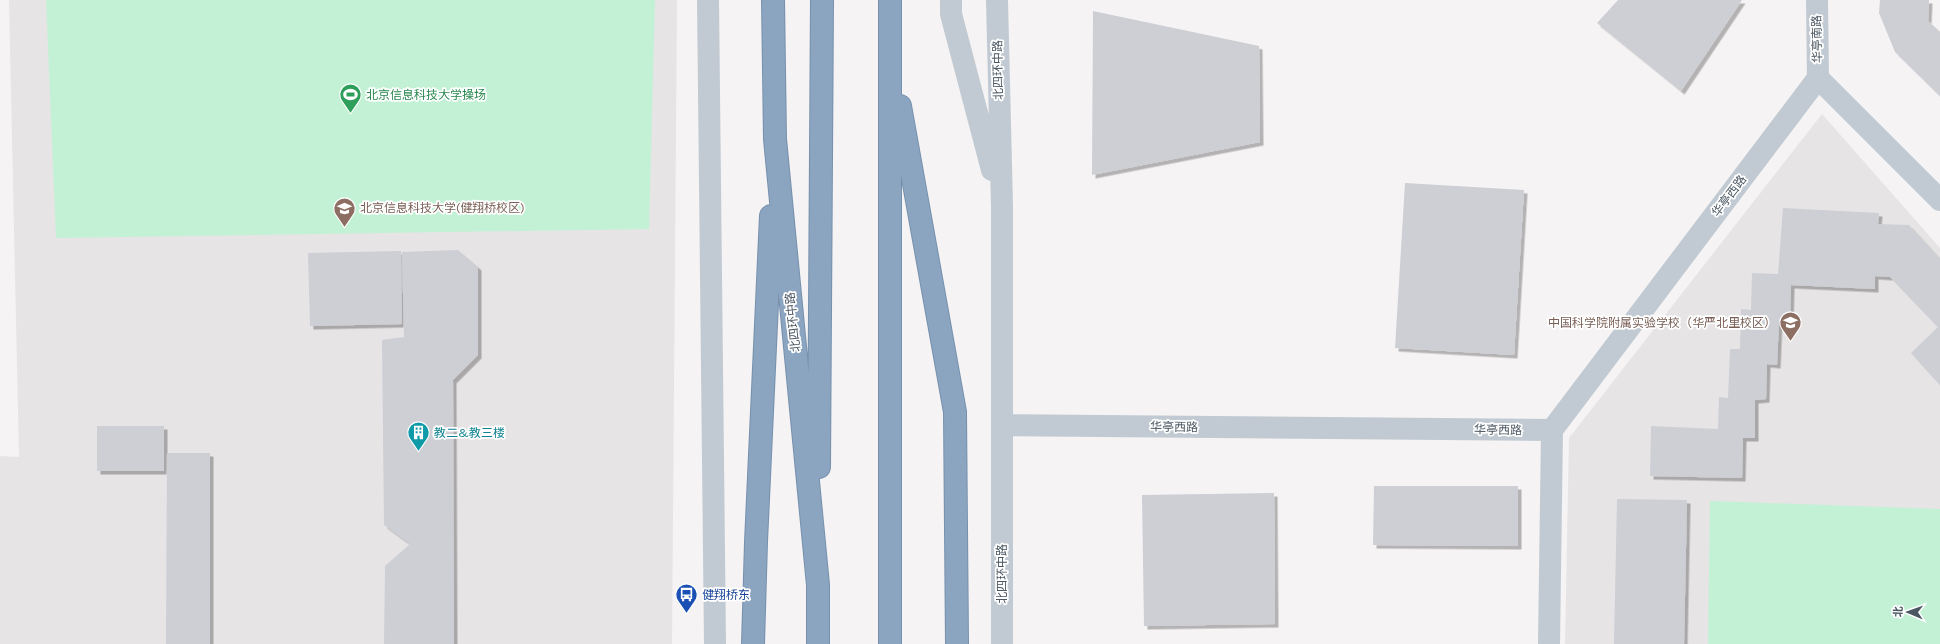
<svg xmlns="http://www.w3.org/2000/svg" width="1940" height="644" viewBox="0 0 1940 644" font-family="Karla,'Noto Sans SC',sans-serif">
<defs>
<filter id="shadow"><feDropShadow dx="3.5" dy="3.5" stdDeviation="0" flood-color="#0004"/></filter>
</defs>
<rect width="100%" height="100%" fill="#f5f3f3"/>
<path fill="#e6e4e5" d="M9 0H677L672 644H0V456L19 457Z
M1822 114 1940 248V644H1565L1569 438Z"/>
<path fill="#c3f1d5" d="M46 0H655L649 229 56 238Z
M1710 501 1940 509V644H1708Z"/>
<path fill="#cdcfd5" filter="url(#shadow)" d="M1618 0H1742L1681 91 1597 23Z
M1880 0H1929L1928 21 1940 32V96L1895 52 1879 13Z
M1093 11 1259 46 1260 142 1092 175Z
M1405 183 1524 190 1514 355 1395 348Z
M1783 208 1879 213 1878 224 1909 225 1940 259V385L1911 353 1938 327 1890 277 1875 276V289L1791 285 1790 321H1779L1777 365 1767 364 1766 399 1755 400V438H1743L1742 478 1650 476 1651 426 1718 429 1719 397 1728 398 1730 349H1740L1741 309 1751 310 1752 273 1778 274Z
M458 250 478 267V355L453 380 454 644H384L385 566 410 544 384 525 382 340 404 337 402 252Z
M401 251 402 324 310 326 308 253Z
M97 426H164V471H97Z
M167 453H210V644H166Z
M1374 486H1518V546L1373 545Z
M1274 493 1275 624 1144 626 1142 495Z
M1617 499 1687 500 1684 644H1614Z"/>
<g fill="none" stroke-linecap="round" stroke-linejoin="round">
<defs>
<path id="highway" d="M773 0 775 139 818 585V644
M900 106 955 412 957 644
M819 467 822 0
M753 644 756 542 771 216
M890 644V0"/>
</defs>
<use href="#highway" stroke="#7690ad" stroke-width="24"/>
<path stroke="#c1cad2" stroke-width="22" d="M708 0 715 644
M951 0V14L992 170
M997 0 1002 206V644
M1817 0 1818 78
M1818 78 1940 200
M1002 425 1552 430
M1552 430 1818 78
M1549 644 1552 430"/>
<use href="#highway" stroke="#8ba5c1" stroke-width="22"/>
</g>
<defs>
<symbol id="stadium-pin" viewBox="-11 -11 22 30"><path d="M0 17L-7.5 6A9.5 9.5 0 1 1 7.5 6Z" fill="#2e9e5b" stroke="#fff"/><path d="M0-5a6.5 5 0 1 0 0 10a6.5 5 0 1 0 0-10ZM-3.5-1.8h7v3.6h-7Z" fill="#fff"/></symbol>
<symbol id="university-pin" viewBox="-11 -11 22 30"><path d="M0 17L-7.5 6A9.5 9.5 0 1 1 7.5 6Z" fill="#8d6e63" stroke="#fff"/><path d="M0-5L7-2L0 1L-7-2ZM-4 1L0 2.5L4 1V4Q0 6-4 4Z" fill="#fff"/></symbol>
<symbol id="school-pin" viewBox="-11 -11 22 30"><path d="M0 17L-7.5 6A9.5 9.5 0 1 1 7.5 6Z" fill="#8d6e63" stroke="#fff"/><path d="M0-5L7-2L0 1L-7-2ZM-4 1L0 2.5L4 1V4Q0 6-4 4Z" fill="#fff"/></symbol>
<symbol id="building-pin" viewBox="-11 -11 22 30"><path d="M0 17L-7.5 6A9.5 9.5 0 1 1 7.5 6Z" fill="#0f9aa8" stroke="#fff"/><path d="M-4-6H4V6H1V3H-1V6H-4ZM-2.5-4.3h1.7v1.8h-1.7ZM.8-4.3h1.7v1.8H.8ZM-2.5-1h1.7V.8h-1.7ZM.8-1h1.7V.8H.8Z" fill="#fff"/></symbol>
<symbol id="bus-pin" viewBox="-11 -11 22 30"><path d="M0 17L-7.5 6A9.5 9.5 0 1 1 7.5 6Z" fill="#1a4fb4" stroke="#fff"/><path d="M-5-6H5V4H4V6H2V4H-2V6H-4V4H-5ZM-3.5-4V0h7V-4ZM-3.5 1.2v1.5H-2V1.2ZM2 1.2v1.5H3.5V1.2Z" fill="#fff"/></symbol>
</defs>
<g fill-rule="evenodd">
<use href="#stadium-pin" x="338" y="82" width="25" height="34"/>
<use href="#university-pin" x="332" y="196" width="25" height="34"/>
<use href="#school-pin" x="1778" y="310" width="25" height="34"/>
<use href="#building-pin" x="406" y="420" width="25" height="34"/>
<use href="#bus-pin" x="674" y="582" width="25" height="34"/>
</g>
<g text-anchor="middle" stroke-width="3.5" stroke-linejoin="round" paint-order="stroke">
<g font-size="12" fill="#4a5661" stroke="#fff">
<text transform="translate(1817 39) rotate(-91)" y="4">华亭南路</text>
<text transform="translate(998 70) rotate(-91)" y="4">北四环中路</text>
<text transform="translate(1729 196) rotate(-53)" y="4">华亭西路</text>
<text transform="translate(793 322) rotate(-96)" y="4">北四环中路</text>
<text transform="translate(1174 427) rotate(1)" y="4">华亭西路</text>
<text transform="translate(1498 430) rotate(1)" y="4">华亭西路</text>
<text transform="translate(1002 574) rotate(-90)" y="4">北四环中路</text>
</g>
<g font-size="12" fill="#27864d" stroke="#fff" text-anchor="start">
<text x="366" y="99">北京信息科技大学操场</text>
</g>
<g font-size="12" fill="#785e54" stroke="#fff" text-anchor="start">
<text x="360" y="212">北京信息科技大学(健翔桥校区)</text>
<text x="1776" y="327" text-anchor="end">中国科学院附属实验学校（华严北里校区）</text>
</g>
<g font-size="12" fill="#0d838f" stroke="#fff" text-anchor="start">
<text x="434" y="437">教二&amp;教三楼</text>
</g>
<g font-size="12" fill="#164399" stroke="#fff" text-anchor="start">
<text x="702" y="599">健翔桥东</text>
</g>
</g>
<g transform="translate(1908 612) rotate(272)" stroke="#ffffff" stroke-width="3" paint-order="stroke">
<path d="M0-3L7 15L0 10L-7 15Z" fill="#4a5661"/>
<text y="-6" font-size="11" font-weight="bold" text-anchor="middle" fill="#4a5661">北</text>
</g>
</svg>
